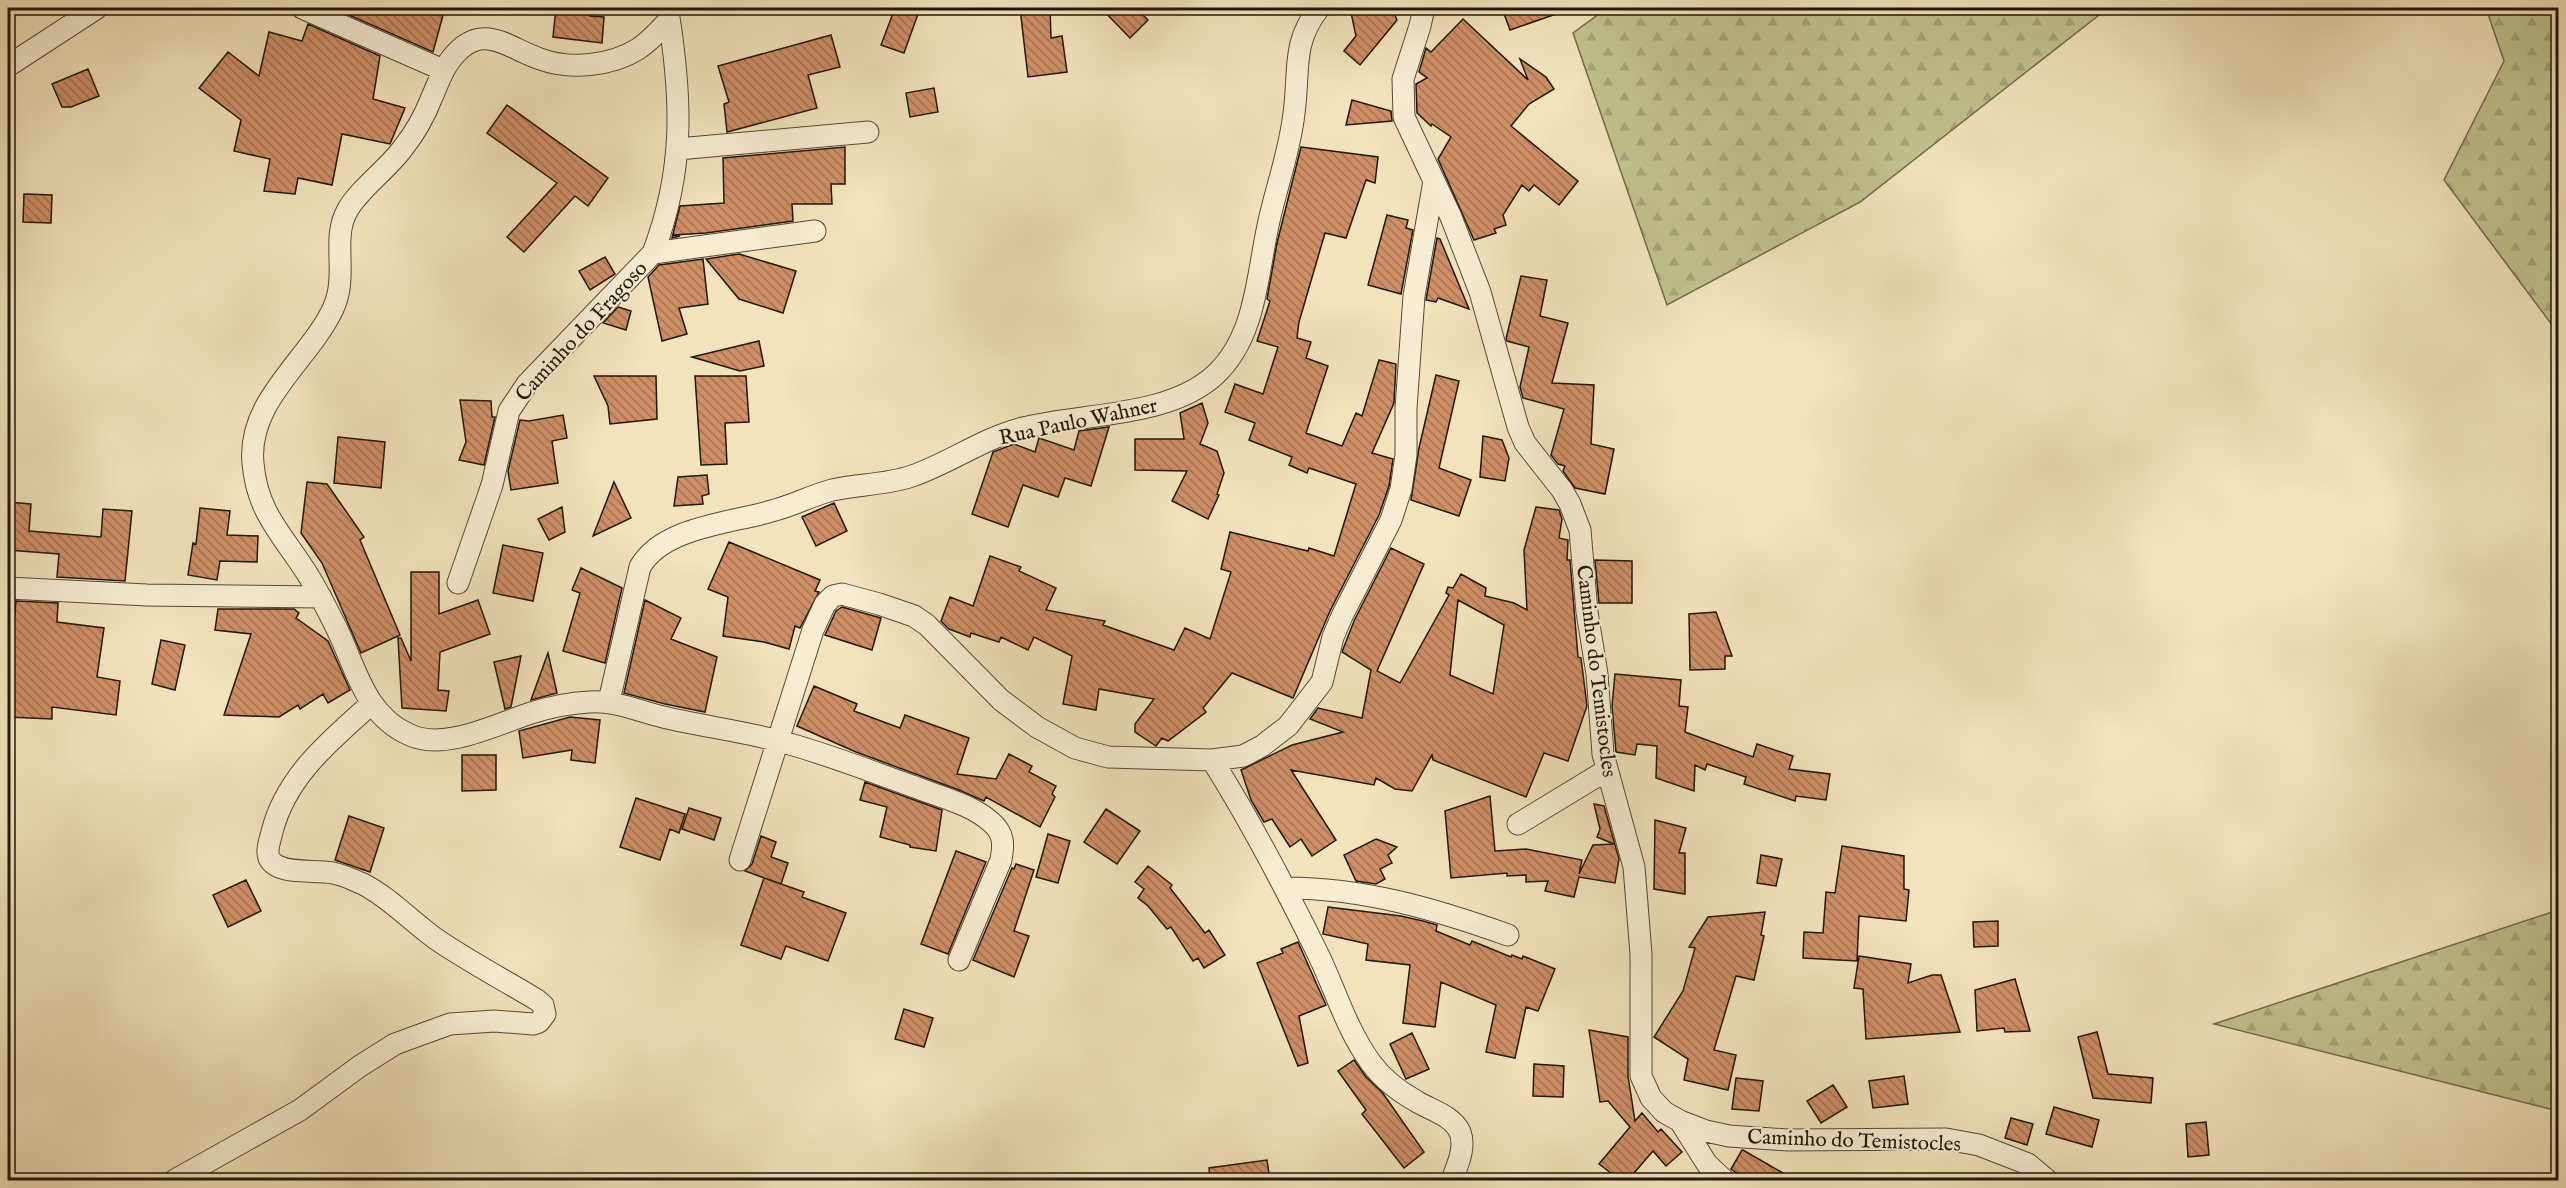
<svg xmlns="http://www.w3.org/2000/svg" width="2566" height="1188" viewBox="0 0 2566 1188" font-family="'IM FELL English',serif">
<defs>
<pattern id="forest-firs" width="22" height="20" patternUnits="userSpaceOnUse" patternTransform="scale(1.5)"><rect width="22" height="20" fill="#c0c28d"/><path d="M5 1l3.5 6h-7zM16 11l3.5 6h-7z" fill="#a5a678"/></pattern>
<pattern id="building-back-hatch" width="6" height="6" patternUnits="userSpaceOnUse" patternTransform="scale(1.5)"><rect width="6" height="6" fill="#ce8e66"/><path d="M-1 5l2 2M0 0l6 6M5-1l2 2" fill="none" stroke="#a77352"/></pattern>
</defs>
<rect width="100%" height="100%" fill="#f2e3bc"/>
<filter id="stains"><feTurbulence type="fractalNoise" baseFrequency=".00333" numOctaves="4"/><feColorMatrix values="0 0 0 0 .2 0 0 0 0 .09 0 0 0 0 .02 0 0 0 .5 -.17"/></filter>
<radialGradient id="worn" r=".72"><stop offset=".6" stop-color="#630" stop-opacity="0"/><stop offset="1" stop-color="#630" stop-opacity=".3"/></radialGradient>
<path fill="url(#forest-firs)" stroke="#706c4c" stroke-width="1.5" d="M1607 8H2108L1860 202 1667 305 1573 33Z
M2486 8H2558V333L2444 180 2504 61Z
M2558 910V1111L2214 1024Z"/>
<path fill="url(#building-back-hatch)" stroke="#21160a" stroke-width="1.5" fill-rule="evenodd" d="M333 8H445L433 52Z
M556 8 587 9 590 16 604 17 602 43 553 37Z
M895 8 918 14 904 53 881 45Z
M1020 8H1050L1051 38 1062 36 1067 72 1028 77Z
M1101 8H1136L1148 20 1130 38Z
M1350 8H1392L1397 20 1360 65 1344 51 1356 36Z
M1502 8H1565V11L1510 30Z
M1463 19 1528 80 1520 59 1546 77 1554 89 1529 104 1511 126 1578 181 1559 205 1534 185 1529 191 1522 185 1503 215 1506 225 1494 229 1496 233 1474 240 1438 159 1451 137 1432 124 1431 126 1417 113 1416 84 1427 78 1419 72 1426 48 1431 52Z
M308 24 380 56 373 99 405 108 390 144 342 134 332 185 298 178 295 194 264 191 270 159 234 151 241 120 199 88 228 52 259 76 269 32 302 41Z
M831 35 840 67 808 75 817 108 727 132 724 104 729 102 718 66Z
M88 69 99 96 71 107H62L52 84Z
M934 88 938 112 910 117 906 93Z
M1352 100 1391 111 1392 121 1346 125Z
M507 105 608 178 588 206 575 196 524 252 507 237 557 183 487 133Z
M845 147V184H831L832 204H792L793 221 706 233 673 235 680 236 672 238 680 206 724 203 723 158Z
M1301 147 1378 157 1375 183 1366 180 1346 238 1325 233 1299 322 1297 338 1311 342 1306 358 1328 366 1306 433 1342 446 1356 413 1362 416 1379 360 1396 364 1394 403 1372 453 1393 459 1389 486 1379 515 1330 611 1293 698 1232 673 1203 708 1206 712 1168 741 1162 738 1156 746 1135 732V724L1154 699 1099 689 1096 710 1063 704 1072 656 1034 637 1028 650 1001 637 999 642 971 633 970 637 949 629 941 621 950 597 973 606 990 556 1021 567 1019 571 1056 588 1046 610 1105 621 1103 625 1174 650 1185 628 1210 639 1231 572 1221 569 1230 532 1308 551 1309 548 1334 556 1356 484 1309 468 1307 473 1289 465 1292 457 1249 440 1255 423 1225 412 1235 384 1263 394 1278 347 1257 341 1270 301 1267 299 1277 243Z
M24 194 52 195 51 223 23 222Z
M1387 215 1408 220 1406 228 1413 230 1401 294 1368 285Z
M1437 238 1440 239 1469 309 1438 298 1436 302 1426 300Z
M739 254 796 271 783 313 739 299 706 259Z
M605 257 615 274 590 290 579 271Z
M703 259 708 304 679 308 687 334 662 341 648 277 659 265Z
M1521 276 1547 280 1540 316 1568 323 1552 383 1594 385 1591 444 1614 449 1605 494 1575 488 1563 471 1565 466 1558 464 1551 455 1564 409 1523 398 1520 387 1529 347 1507 341 1506 339Z
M618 307 631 311 626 330 603 323Z
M759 341 764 366 740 371 692 357Z
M1436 375 1459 381 1439 468 1471 480 1459 516 1411 500 1419 448Z
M594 376H656L657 419 610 424 608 406Z
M695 376H746L749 422 725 423 727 464 701 465Z
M460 400 491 401 492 417H495L484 465 459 460 466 442Z
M1202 403 1208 423 1200 444 1217 451 1224 473 1217 494 1219 495 1208 519 1172 501 1187 471 1135 470V439H1184L1180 413Z
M563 415 567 438 552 441 558 483 511 490 508 471 520 420 529 421Z
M1109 427 1091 486 1065 478 1058 497 1023 485 1008 527 972 514 993 452 1014 444 1035 452 1039 438 1074 450 1079 431Z
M1483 436 1502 440 1509 458 1505 481 1480 477Z
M338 437 385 442 381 488 334 483Z
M707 475 709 494 702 496 703 504 674 506 678 477Z
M307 482 327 484 364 537 360 540 400 635 361 653 322 563 301 533Z
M614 482 631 518 593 536Z
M8 502 31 504 29 531 101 537 103 509 132 511 125 581 57 577 59 554 8 550Z
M834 503 847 531 816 546 802 517Z
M562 507 565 532 549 540 538 519Z
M1536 507 1559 510 1562 519 1559 538 1568 540 1567 560H1570L1578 657 1581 658 1587 706 1568 761 1544 753 1526 797 1433 760 1432 755 1412 791 1395 789 1376 778 1374 785 1291 770 1336 840 1312 856 1301 839 1290 847 1272 819 1264 822 1251 800 1241 770 1292 745 1343 732 1310 719 1318 708 1362 718 1371 670 1342 652 1354 621 1391 548 1424 564 1377 671 1400 683 1449 595 1446 593 1448 587 1453 588 1461 574 1486 588 1485 596 1514 603 1527 610 1524 550ZM1458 600 1504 625 1493 694 1450 675Z
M200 508 230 511 227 535 258 536 257 562 220 561 217 580 188 575 193 543 196 544Z
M729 542 820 580 815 591 819 592 800 628 795 626 789 649 764 642 723 636 728 597 708 589Z
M503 545 543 553 533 601 493 593Z
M1595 560 1632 561V603H1599Z
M581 568 622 588 605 663 563 651 580 593 572 590Z
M411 572H439V614L478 600 490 634 440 652 438 690 449 691 446 711 402 708 398 638H401L411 661Z
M645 600 681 618 671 639 717 657 705 712 665 704 624 693Z
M16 601 58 603 57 622 104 628 97 677 120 681 116 715 52 707V719L8 717V657L11 656Z
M842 607 881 618 872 650 825 635 836 611Z
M218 609H294L299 613 296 618 328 641 350 690 328 703 323 694 300 709 298 705 279 717 224 715 251 634 215 630Z
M1716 612 1732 656H1725V669L1690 670 1689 614Z
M161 640 185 645 175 690 152 684Z
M548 653 557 693 531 700Z
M521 656 511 707 505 709 494 662Z
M1615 674 1681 680 1679 706 1688 707 1685 732 1753 757 1757 744 1793 756 1789 769 1830 774 1826 800 1796 796 1795 801 1744 784 1746 777 1707 764 1705 770 1695 765 1694 791 1656 778 1657 746 1637 744 1635 755 1616 752 1612 706Z
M814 686 857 704 854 711 900 728 905 715 969 738 957 774 996 779 1009 754 1032 766 1029 772 1056 786 1052 794 1055 797 1040 827 986 797 984 801 959 790 856 752 797 726Z
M570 717 600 720 595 763 571 760 572 750 523 758 519 731Z
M462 755H496V790L462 791Z
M865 782 942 810 936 851 910 847V845L880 837 887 807 860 800Z
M1490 796 1495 851 1526 849 1582 860 1579 874 1593 845 1614 844 1597 837 1600 829 1594 804 1604 806 1619 859 1615 883 1579 877 1574 897 1545 891 1548 881 1526 882V875L1507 876V873L1451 878 1445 811Z
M636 798 685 814 679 833 670 829 660 860 620 847Z
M689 808 721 818 714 840 682 829Z
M1106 809 1140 831 1117 864 1084 842Z
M349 816 384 828 370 872 335 860Z
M1655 820 1686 828 1679 853H1685V894L1654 889Z
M1048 834 1070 841 1058 883 1036 877Z
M761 836 776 842 771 857 788 863 781 884 745 871 752 864Z
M1376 839 1397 847 1388 855 1392 863 1380 869 1385 879 1376 884 1356 881 1344 855Z
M1842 846 1904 856V889L1909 890 1906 921 1859 916 1857 961 1803 958 1804 932 1823 933 1826 892 1835 893Z
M956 851 986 862 948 954 921 944Z
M1761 855 1782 859 1776 886 1757 883Z
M1016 864 1034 870 1014 931 1029 936 1014 977 973 960 1012 868 1014 869Z
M1148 866 1172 885 1170 888 1205 933 1209 930 1225 955 1204 968 1198 958 1193 961 1171 927 1167 929 1148 906 1138 898 1144 889 1135 882Z
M764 878 804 892 802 897 846 913 828 961 786 946 781 959 741 945Z
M246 880 261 911 228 927 213 895Z
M1328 907 1401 916 1423 921 1437 925 1436 931 1470 945 1472 941 1511 957 1512 955 1522 959 1523 956 1555 969 1538 1011 1526 1007 1515 1058 1486 1052 1496 1005 1441 982 1435 1027 1403 1023 1410 965 1366 960 1368 944 1323 934Z
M1765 912 1761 935 1764 936 1754 980 1736 976 1714 1050 1736 1055 1728 1090 1684 1080 1688 1059 1654 1037 1683 991 1695 948 1689 947 1708 917Z
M1998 921V946L1974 947 1973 922Z
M1298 942 1326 1005 1299 1016 1308 1063 1298 1066 1257 963 1283 953 1281 949Z
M1859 956 1911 964 1908 983 1932 975H1941L1960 1032 1866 1039 1863 989 1854 988Z
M2015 979 2030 1031 2005 1032 2004 1028 1977 1031 1975 990Z
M904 1009 933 1018 924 1047 895 1039Z
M1589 1030 1628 1037V1076L1635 1121 1642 1113 1658 1132 1661 1129 1682 1152 1666 1166 1653 1151 1628 1180H1620L1599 1164 1630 1127 1608 1101 1600 1102Z
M2097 1032 2108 1074 2153 1078 2151 1103 2093 1098 2078 1037Z
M1412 1033 1429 1069 1406 1079 1390 1044Z
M1354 1060 1366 1077 1382 1092 1424 1152 1404 1168 1362 1114 1366 1110 1338 1071Z
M1534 1064 1564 1066 1563 1097 1533 1096Z
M1904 1076 1908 1104 1873 1108 1869 1081Z
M1736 1078 1763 1081 1759 1111 1732 1109Z
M1833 1085 1847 1107 1821 1123 1807 1101Z
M2054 1107 2099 1120 2092 1147 2046 1134Z
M2011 1118 2033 1124 2027 1145 2005 1138Z
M2206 1122 2209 1155 2188 1157 2186 1124Z
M1742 1150H1743L1795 1180H1747L1731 1169Z
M1267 1160 1270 1180H1210L1209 1168Z"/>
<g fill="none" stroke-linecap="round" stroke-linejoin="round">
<defs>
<path id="street" d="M302 8 443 70
M1424 8 1420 26 1403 79 1404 117 1451 217 1480 292 1518 427 1525 443 1562 490 1570 504 1580 530 1587 612 1597 674 1603 754 1634 867 1641 954V1076L1651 1098 1664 1112 1680 1121 1706 1131 1729 1136 1788 1140 1946 1139 1979 1145 2028 1164 2047 1180
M669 20C660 30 650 41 638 49 611 66 570 70 540 59 506 47 481 20 451 59 442 70 438 84 432 97 425 115 415 133 403 148 388 169 358 190 347 211 331 240 349 274 333 309 308 361 247 401 253 463 257 513 283 535 308 575 318 591 327 609 336 627 356 667 364 715 410 735 445 751 497 724 531 713 550 707 570 703 589 702 615 700 638 711 663 717 701 726 741 731 779 741 825 753 870 771 915 787 940 797 971 804 991 822 1004 833 1004 844 1001 860L959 960
M8 66 97 8
M678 149 868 132
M653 253C685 169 682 99 668 11
M458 583 492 485 509 411 527 384 653 253 815 231
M8 588 147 595 321 597
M609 701 640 567C663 526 734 523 775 510 794 505 813 495 832 490 859 484 886 485 912 476 950 463 983 438 1023 428 1082 413 1168 418 1215 375 1257 336 1257 273 1269 221 1277 185 1290 150 1294 113 1300 71 1291 44 1319 8
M1212 760 1243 756 1262 746 1288 726 1322 682 1333 637 1342 616 1391 520 1401 489 1406 455V408L1414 296 1434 181
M1518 824 1607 770
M740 860 813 630 825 604 833 596 842 594 879 604 914 616 927 625 1001 700 1037 727 1075 748 1108 757 1212 760C1252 823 1286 889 1319 956 1336 992 1347 1030 1371 1063 1382 1078 1400 1092 1416 1101 1430 1110 1452 1115 1460 1132 1466 1148 1457 1166 1452 1180
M1286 888C1364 888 1435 909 1508 935
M1680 1121 1707 1164 1724 1180
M175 1180 300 1110 360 1066 395 1044 450 1024 494 1021 533 1024 539 1022 545 1014 543 1005 537 1000C504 980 468 961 436 939 411 921 390 898 363 884 353 880 344 875 333 873 316 869 278 876 269 858 266 850 270 840 272 832 286 776 330 741 371 704"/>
</defs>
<use href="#street" stroke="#554936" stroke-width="23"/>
<use href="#street" stroke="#f7edd3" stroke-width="21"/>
</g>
<g text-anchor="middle" stroke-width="4.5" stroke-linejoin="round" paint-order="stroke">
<g font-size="21" fill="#21160a" stroke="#f7edd3">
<text transform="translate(581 331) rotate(-47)" y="7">Caminho do Fragoso</text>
<text transform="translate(1078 421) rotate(-12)" y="7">Rua Paulo Wahner</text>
<text transform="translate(1597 671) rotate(83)" y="7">Caminho do Temistocles</text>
<text transform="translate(1854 1140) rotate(2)" y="7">Caminho do Temistocles</text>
</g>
</g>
<rect width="2566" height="1188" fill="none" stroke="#f2e3bc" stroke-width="30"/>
<rect x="9" y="9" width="2548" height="1170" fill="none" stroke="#21160a" stroke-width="3"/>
<rect x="15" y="15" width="2536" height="1158" fill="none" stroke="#21160a" stroke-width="1.5"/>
<rect width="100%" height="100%" filter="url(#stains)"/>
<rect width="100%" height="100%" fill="url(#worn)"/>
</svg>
